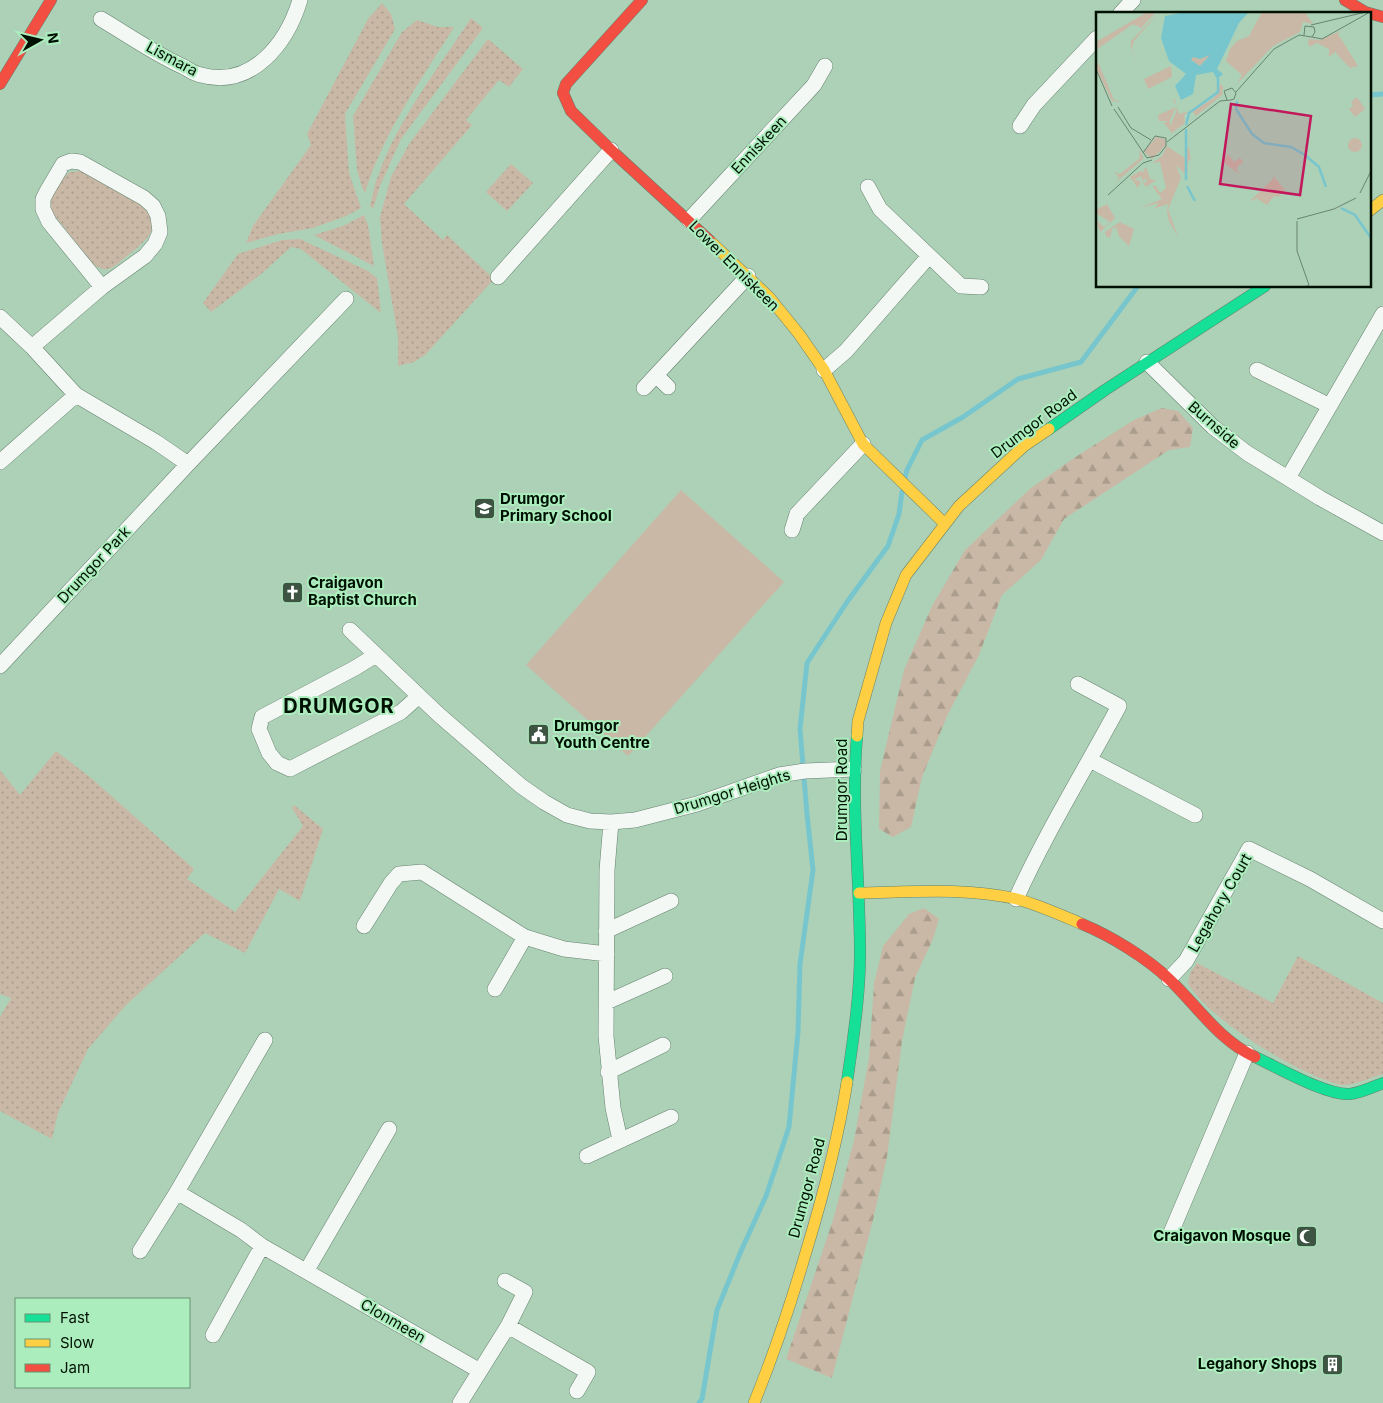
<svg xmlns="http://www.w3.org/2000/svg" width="1383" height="1403" viewBox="0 0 1383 1403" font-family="Inter,sans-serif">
<defs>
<pattern id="green-dots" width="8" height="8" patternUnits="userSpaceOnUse" patternTransform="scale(1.25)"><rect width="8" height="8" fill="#c9b8a5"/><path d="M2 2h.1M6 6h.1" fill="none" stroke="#ab9d8c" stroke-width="1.8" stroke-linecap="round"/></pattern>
<pattern id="forest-firs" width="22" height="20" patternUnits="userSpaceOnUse" patternTransform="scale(1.25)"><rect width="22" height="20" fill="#c9b8a5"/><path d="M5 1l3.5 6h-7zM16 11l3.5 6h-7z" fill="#ab9d8c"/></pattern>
</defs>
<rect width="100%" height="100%" fill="#add1b7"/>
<path fill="url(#green-dots)" d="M382 3 391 14 395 29 345 114 349 173 361 208 346 216 313 228 278 234 246 243 253 226 311 145 307 134 368 19Z
M471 18 483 28 401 139 380 186 373 209 370 206C373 196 374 185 378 176 398 119 438 69 471 18Z
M417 20 438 27H454C421 80 383 133 365 193L362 187 357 170 353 116 402 32Z
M488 39 523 69 509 87 499 80 466 120 472 125 404 204 443 240 447 235 494 279 425 355 414 362 398 366V337L382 243 380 217 391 177 409 144Z
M511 164 533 183 507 211 486 192Z
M81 171 139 204C166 226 147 240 128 255 122 260 115 267 109 269 103 270 99 268 94 265L51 211V197L61 180 70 172Z
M364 215 368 225 374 266 314 235 343 226Z
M300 239 368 271 377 278 381 313 301 249 291 247 260 275 211 312 203 303 238 254 282 240Z
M56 751 91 778 194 869 187 879 235 912 303 826 292 808 294 805 323 829 300 901 279 889 245 953 205 933 126 1005 88 1049 58 1113 52 1139 0 1111V1017L11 998 0 994V770L20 795Z
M1298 956 1383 1003V1074C1374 1077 1351 1086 1343 1085 1303 1078 1206 1018 1188 983L1190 973 1197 963 1273 1003Z"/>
<path fill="url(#forest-firs)" d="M1162 408 1178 411 1193 428 1190 447 1169 450 1064 519 1041 560 1002 595 979 655 948 714 922 777 911 827 893 837 879 829 880 771 904 670 932 606 965 550 1031 488 1077 456 1134 420Z
M924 908 939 919 933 939 915 978 902 1041 887 1157 874 1216 832 1378 786 1359 833 1220 854 1140 869 1058 874 984 883 946 909 914Z"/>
<path fill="#c9b8a5" d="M681 490 784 582 628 756 526 665Z"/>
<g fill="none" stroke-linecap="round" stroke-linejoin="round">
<path stroke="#78c6cd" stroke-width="5" d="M1369 95 1383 94
M905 478 907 470 922 440 963 417 1018 379 1081 362 1138 286
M699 1403 702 1399 717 1310 741 1251 766 1196 789 1127 798 1032 800 964 813 870 807 814 800 729 807 663 847 602 888 546 899 514 902 492"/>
<defs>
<path id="street" d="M1120 14 1133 0
M101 19C128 35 155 54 184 67 189 70 195 74 201 75 252 89 287 43 300 0
M1020 126 1034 105 1097 38
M868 187 880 209 961 286 981 287
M689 220 814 85 825 66
M498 277 611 150
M0 317 32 347 76 395 156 442 188 464
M32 347 102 287 145 256 155 244 160 232 158 216 153 206 144 198 80 162 71 161 63 164 47 191 43 199V209L49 222 102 287
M1147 362 1213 427 1247 453 1320 498 1383 533
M824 370 846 351 929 256
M1257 370 1330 406
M656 375 668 387
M644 388 748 276
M0 462 76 395
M1288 478 1383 314
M792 530 797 514 863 444
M350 630 438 714 521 786 544 802 567 815 590 821 611 822 635 820 697 804 779 775 805 771 854 769
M376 655 355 668 262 717 259 729 269 753 277 763 290 769 401 712 419 696
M0 666 188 464 346 299
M1090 760 1195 815
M611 822 607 870 606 1036 613 1108 620 1140
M1016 899C1046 832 1085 770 1119 706L1078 684
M364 926 391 883 399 874 422 872 525 937 564 949 607 954
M606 931 671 901
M1169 979 1186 961 1249 849 1310 879 1383 921
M495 989 525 937
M607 1002 665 976
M608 1072 663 1045
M587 1156 671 1117
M177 1192 241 1230 262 1246 480 1371
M1170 1235 1247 1053
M140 1251 177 1192 265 1040
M307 1270 389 1129
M508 1326 588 1372 577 1391
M213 1335 262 1246
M460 1403 508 1326 525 1292 505 1281"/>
<path id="fast" d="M1049 429 1105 390 1265 286
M1255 1057C1277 1067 1327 1096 1350 1094 1360 1093 1373 1087 1383 1083
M847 1082C853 1040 860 996 860 953 860 881 851 808 857 736"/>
<path id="slow" d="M1369 211 1383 200
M710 241 769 297 799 334 824 370 863 444 945 524
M857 736 858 721 886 623 906 575 959 506 1024 446 1049 429
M859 893C911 892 966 887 1017 899 1039 905 1061 915 1082 924
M754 1403C774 1354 791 1303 806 1252 823 1196 838 1140 847 1082"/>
<path id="jam" d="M642 0 566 84 563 93 571 111 611 150 710 241
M1345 0 1365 12 1383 17
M0 84 51 0
M1082 924C1111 936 1147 958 1170 980 1198 1007 1219 1040 1255 1057"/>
</defs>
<use href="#street" stroke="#65836f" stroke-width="16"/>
<use href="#fast" stroke="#65836f" stroke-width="12"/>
<use href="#slow" stroke="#65836f" stroke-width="12"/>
<use href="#jam" stroke="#65836f" stroke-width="12"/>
<use href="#street" stroke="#f3f8f4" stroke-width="15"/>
<use href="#fast" stroke="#16e098" stroke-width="11"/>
<use href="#slow" stroke="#ffcf43" stroke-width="11"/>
<use href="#jam" stroke="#f24e42" stroke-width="11"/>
</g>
<defs>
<symbol id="school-square" viewBox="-11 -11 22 22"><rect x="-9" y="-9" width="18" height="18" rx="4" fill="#3d5442" stroke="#abedbd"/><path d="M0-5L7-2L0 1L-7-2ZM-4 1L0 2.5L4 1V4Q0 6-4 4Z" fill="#fff"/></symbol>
<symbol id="church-square" viewBox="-11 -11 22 22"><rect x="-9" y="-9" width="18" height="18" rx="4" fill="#3d5442" stroke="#abedbd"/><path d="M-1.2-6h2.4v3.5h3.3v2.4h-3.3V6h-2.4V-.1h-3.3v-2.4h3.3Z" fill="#fff"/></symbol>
<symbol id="civic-square" viewBox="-11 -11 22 22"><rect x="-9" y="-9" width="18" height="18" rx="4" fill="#3d5442" stroke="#abedbd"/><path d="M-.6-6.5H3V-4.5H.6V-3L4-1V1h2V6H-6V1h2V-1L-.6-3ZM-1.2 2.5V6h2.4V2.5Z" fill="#fff"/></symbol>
<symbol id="mosque-square" viewBox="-11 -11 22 22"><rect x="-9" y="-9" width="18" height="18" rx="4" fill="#3d5442" stroke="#abedbd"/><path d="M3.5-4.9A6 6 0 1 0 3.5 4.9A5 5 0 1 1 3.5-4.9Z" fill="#fff"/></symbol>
<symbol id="building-square" viewBox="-11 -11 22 22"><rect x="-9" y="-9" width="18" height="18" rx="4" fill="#3d5442" stroke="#abedbd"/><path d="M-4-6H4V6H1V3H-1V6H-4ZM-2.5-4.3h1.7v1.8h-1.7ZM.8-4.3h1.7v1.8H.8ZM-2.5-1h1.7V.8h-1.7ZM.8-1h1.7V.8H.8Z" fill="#fff"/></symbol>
</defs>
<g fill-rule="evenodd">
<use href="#school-square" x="472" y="496" width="25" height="25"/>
<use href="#church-square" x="280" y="580" width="25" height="25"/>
<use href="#civic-square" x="526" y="722" width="25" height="25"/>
<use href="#mosque-square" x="1294" y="1224" width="25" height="25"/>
<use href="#building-square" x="1320" y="1352" width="25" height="25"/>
</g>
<g text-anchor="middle" stroke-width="4" stroke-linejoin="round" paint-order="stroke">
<g font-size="15" fill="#001103" stroke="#abedbd">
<text transform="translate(172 59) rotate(28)" y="5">Lismara</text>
<text transform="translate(759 145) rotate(-47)" y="5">Enniskeen</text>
<text transform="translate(734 266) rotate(45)" y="5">Lower Enniskeen</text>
<text transform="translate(1034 424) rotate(-37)" y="5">Drumgor Road</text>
<text transform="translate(1214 425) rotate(41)" y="5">Burnside</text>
<text transform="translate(94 565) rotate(-47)" y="5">Drumgor Park</text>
<text transform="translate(842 790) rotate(-90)" y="5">Drumgor Road</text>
<text transform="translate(732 792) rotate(-17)" y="5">Drumgor Heights</text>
<text transform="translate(1220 903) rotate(-60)" y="5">Legahory Court</text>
<text transform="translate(807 1188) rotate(-75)" y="5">Drumgor Road</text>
<text transform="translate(393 1321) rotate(30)" y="5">Clonmeen</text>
</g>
<g font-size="15" font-weight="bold" fill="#001103" stroke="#abedbd" text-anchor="start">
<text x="500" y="504">Drumgor<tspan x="500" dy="17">Primary School</tspan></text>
<text x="308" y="588">Craigavon<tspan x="308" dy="17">Baptist Church</tspan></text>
<text x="554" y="731">Drumgor<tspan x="554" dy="17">Youth Centre</tspan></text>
<text x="1291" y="1241" text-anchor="end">Craigavon Mosque</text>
<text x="1317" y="1369" text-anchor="end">Legahory Shops</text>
</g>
<g font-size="20" font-weight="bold" letter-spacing="1" fill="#001103" stroke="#abedbd">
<text x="339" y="713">DRUMGOR</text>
</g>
</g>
<g transform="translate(1096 12)">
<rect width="275" height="275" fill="#add1b7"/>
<path d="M2 50 18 88 28 90 16 89 0 56ZM123 72 127 74 126 83 100 104 96 99 117 87 123 78ZM78 86 83 102 94 99 88 103 89 111 76 121 68 111 72 109H63L62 103 80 95 74 108V115L80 100 81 94 77 89ZM60 125 69 127 70 133 56 147 48 140ZM132 142 138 150 144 146 147 150 140 156 143 162 127 150ZM66 144 73 174 70 193 59 196 62 191 44 196 66 187 56 174H60L64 181 70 176 64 150 56 151ZM50 155 54 167 60 168 50 175 47 171 51 170 50 165 47 170 45 164 38 168 45 169 42 176 34 165 45 159 50 162 47 159ZM174 160 189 178 185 182 181 179 185 185 178 184 171 193 160 186 157 189 155 188 178 166Z" fill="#c9b8a5"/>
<path d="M51 0H60L45 16 37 12 0 38V30ZM63 0 38 29 36 36 41 52 35 35V29ZM166 0H209L217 12 207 10 204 20 177 34 141 72 146 63 130 49 134 37 141 29 153 24ZM244 19 242 22 262 54 254 56 239 40 233 45V37L221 31 214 35 212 31 213 27 224 28ZM114 43 104 54 95 48 97 45ZM75 54 76 65 52 77 48 67ZM71 134 90 147 89 134 93 136 95 148 92 149 91 164 80 153 85 166 72 197 82 225 73 209 71 199 72 192 68 193 73 174 65 146ZM43 138 47 144V147L20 170 23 165 18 160 24 162 44 146ZM11 192 19 206 4 220 0 208 8 215 14 210 0 201V198ZM24 210 38 217 33 234 23 224 20 215 16 217 14 226 10 224 9 220Z" fill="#c9b8a5"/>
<path d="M261 85 269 97 259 105 253 97 257 94 255 90ZM252 133a7 7 0 1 1 14 0a7 7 0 1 1-14 0Z" fill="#c9b8a5"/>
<path d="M90 0H153L143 11 121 57 127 62 121 67 117 60 100 63 97 82 85 88 79 74 90 62 73 49 65 26 69 4ZM114 43 104 54 95 48 97 45 104 47Z" fill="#78c6cd" fill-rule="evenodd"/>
<path fill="none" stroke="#78c6cd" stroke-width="2.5" d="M141 89 140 97 156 122 168 131 195 135 209 143 223 155 230 175M90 113 93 101 122 80V66M90 117V168M91 174 99 189M245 196 259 203 275 226"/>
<path fill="none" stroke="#68846f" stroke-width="1" d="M215 13 270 0M216 25 226 27 274 0M0 57 16 94M140 80 178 37 203 23 216 25 219 20 218 15 209 14 208 23M22 95 35 116 55 128M18 97 51 146 63 143 70 134V126L59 124 47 141M71 130 124 89 135 88 138 87 140 81 136 76 128 79 131 88M264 181 275 159M12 183 47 151 56 148M201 207 238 197 260 186M201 209V239L213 273 209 275"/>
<path fill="#c2185b" fill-opacity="0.15" stroke="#c2185b" stroke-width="2.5" d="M135 92 215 104 204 183 124 172Z"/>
<rect width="275" height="275" fill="none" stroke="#001103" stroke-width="2.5"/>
</g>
<rect x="15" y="1298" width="175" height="90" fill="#abedbd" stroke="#679573"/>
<rect x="25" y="1314" width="25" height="8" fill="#16e098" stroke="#679573"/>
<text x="60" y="1323" font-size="15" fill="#001103">Fast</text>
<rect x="25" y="1339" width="25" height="8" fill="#ffcf43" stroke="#679573"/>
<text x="60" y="1348" font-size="15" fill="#001103">Slow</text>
<rect x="25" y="1364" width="25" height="8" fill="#f24e42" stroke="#679573"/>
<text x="60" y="1373" font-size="15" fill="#001103">Jam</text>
<g transform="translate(40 40) rotate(82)" stroke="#abedbd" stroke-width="4" paint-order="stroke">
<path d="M0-4L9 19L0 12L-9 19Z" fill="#001103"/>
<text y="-8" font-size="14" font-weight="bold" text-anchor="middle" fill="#001103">N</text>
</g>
</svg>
